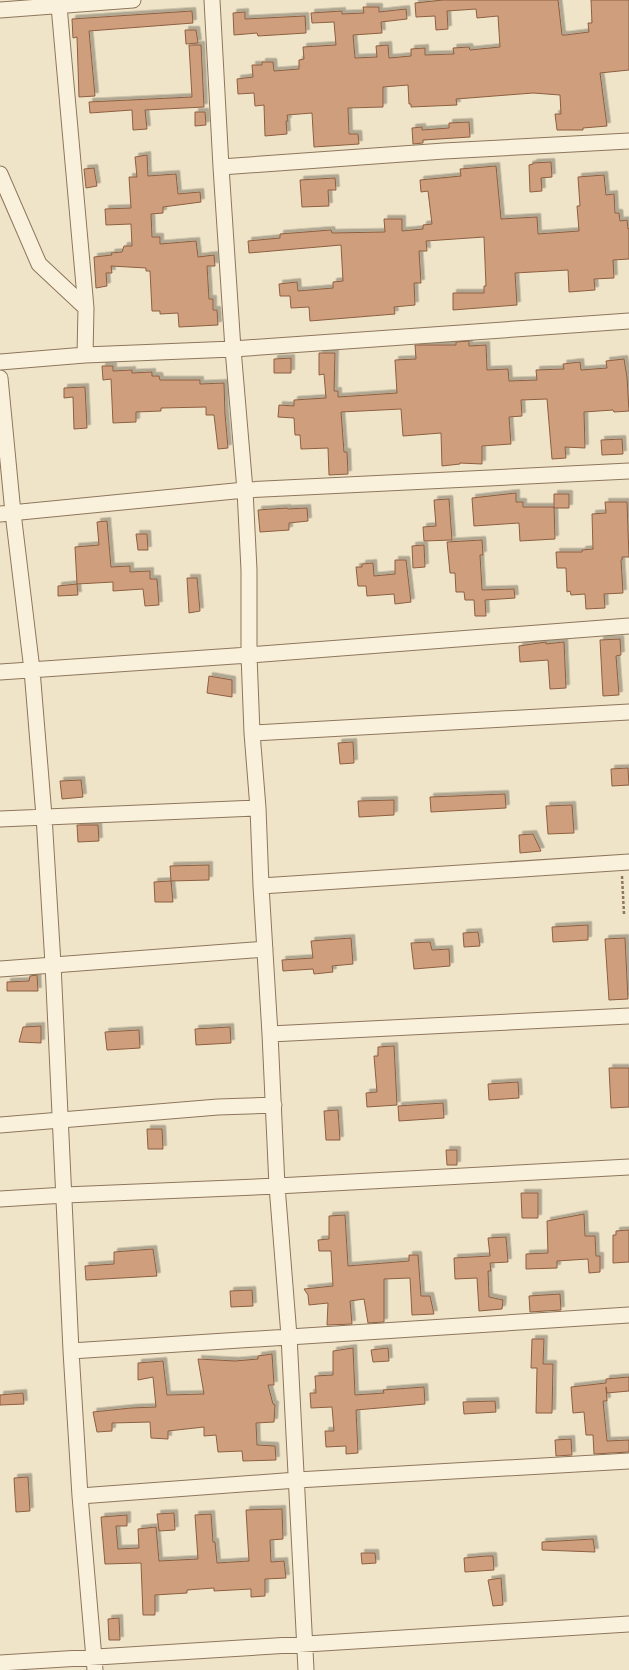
<svg xmlns="http://www.w3.org/2000/svg" width="629" height="1670" viewBox="0 0 629 1670" font-family="'PT Serif',serif">
<defs>
<filter id="shadow"><feDropShadow dx="3.5" dy="-3.5" stdDeviation="0" flood-color="#0004"/></filter>
</defs>
<rect width="100%" height="100%" fill="#f0e4c8"/>
<path fill="#cf9f7d" stroke="#8d5f41" filter="url(#shadow)" d="M443 0H558L562 35H566L589 32 588 23H592L591 0H629V70L600 73 607 126 583 128V130H557L555 114H561L560 95 533 93 456 99 457 105 411 107V104H409L408 85 383 87V107L348 108 349 134H358L359 144 314 147 312 113 287 115 288 121H286L287 134 265 136 264 105 255 106 254 93 238 94 237 79 253 77 252 65H262V62H273L274 71 299 69V60L304 59 303 47 336 45 334 22 312 23 311 13 342 11V14L364 13 363 7H379V12L406 9 407 19 381 22 382 33 353 35 355 58 377 57 376 46 388 45 389 58 411 56V49L425 48V55L454 54 453 48 469 47 470 50 500 47 498 16 477 18 476 9 447 11 448 29 436 30 435 16 416 17 415 3Z
M192 11 193 23 89 31 95 96 79 97 77 37 73 38 72 19Z
M245 12V19L305 16 306 33 258 36 257 33 234 35 233 13Z
M185 30H196L198 43 186 44Z
M189 45H201L204 107 145 110 147 129 133 130 132 110 90 113 89 102 192 97Z
M195 112H205L206 125 195 126Z
M469 122 470 137 423 140V143L413 144 412 128 422 127V130L449 128V123Z
M147 155 148 176 176 174 178 194 200 192 201 202 163 207V213L151 214 152 237H160V244L196 241 198 257 214 255 215 266H207L209 299H213V310H217L218 325 179 327 178 313 160 314V311H152L150 271H146V268L111 266 112 273H106L107 286 96 288 94 257 112 255 111 253 122 252 124 246H132L131 224 106 225 105 209 131 208 129 177H137L135 157Z
M551 162 552 177 541 178 542 191 530 192 529 165 533 164V163Z
M496 166 501 219 537 217 538 234 579 231 577 206H580L578 177 604 175 606 195 614 194 615 213H619L620 221 627 220 628 229 629 228V259L613 260 614 278 594 279 595 290 569 292 568 270 515 273 517 305 453 310V293H484V286H486L484 237 426 241 427 251H419L421 283H414L415 305 394 307 395 314 310 321 309 307 291 308 290 296H280L279 284 297 282 298 291 333 288V282L343 281 341 245 249 253 248 241 280 238V234L331 230 332 233 385 232 384 219H402V231L423 229V225L432 224 428 191 421 192 420 180 461 176 460 169Z
M94 168 97 186 86 188 84 169Z
M335 178 336 190H328L329 206 302 207 300 180Z
M469 341V346L486 345 487 370 508 369 509 381 537 380 536 370 564 369 563 364 580 362 581 370 607 368 606 361 624 359 627 377 629 411 614 412 613 410 584 412 585 448 565 447 566 458 552 459 547 399 521 400 522 416 509 417 511 444 482 446V464L460 463V464L442 466 441 433 403 436 401 409 341 412 344 452H347L348 474 329 475 328 448 301 449 300 435H295L294 418 278 417 279 405 294 406V400L326 398 324 374 319 375V353H335L334 391H338V397L397 393 395 360 416 359 415 345H456V342Z
M291 358V373H274V359Z
M102 366H113V371L132 370V373L152 372V376H159L160 380H200V384L224 383 225 414 228 448 218 449 214 415H206V407L161 408V411L136 412V422L113 423 111 379 103 380Z
M85 387 87 428 74 429 73 397 64 398V388Z
M622 439 623 454 602 455 601 440Z
M516 493V502H523V507H554L555 539 520 541 519 523 474 526 472 498Z
M554 494H569V508H554Z
M449 499 452 540 424 541 423 527 436 526 434 500Z
M605 502H627L629 557H622V560H621L623 593 604 594 605 608 586 609 585 594 571 595 570 591 567 592 566 568H557L556 552H582V550L593 549 592 514 606 513Z
M287 508 288 509 307 508 308 521 289 523V530L260 532 258 510Z
M107 521 111 567 130 566V572L150 571V579H157L159 605 145 606 143 589 113 591V582L77 584 78 595 58 596V586L77 584 75 547 99 545 97 522Z
M136 534H147L148 550H138Z
M482 540 483 555H480L482 590 514 589 515 598 485 600 486 616H475L474 600H465L464 592H456L455 573H450L447 542Z
M424 545 425 567 413 568 412 546Z
M395 560H406L411 602 395 604 394 594 367 596 366 586H358L356 567H362V564L373 563 374 576 395 574Z
M187 578H197L200 611 189 613Z
M620 639 621 655 616 656 619 695 603 696 600 640Z
M546 642V644L564 642 566 688 550 689 548 660 520 662 519 646Z
M209 676 232 680V697L207 693Z
M353 742 354 763 340 764 338 743Z
M628 768 629 785 612 786 611 769Z
M81 780 83 797 62 799 60 781Z
M505 794 506 808 431 812 430 797Z
M394 800V815L359 817 358 801Z
M572 805 574 833 548 834 546 806Z
M77 825H98L99 841 78 842Z
M533 834 541 851 520 853 519 835Z
M209 865V880L171 881 170 866Z
M171 881 173 902H155L154 882Z
M588 925V940L553 942 552 927Z
M478 932 480 946 464 947 463 933Z
M351 938 353 964 332 966 333 972 314 974 313 969 283 971 282 960 313 958 311 941Z
M625 938 628 999 609 1000 605 939Z
M430 942 432 950 449 949 450 966 414 969 411 943Z
M37 975 38 991H7V982L29 981 30 976Z
M41 1026V1043L19 1042 23 1027Z
M230 1027 231 1043 196 1045 195 1029Z
M139 1030 140 1048 107 1050 105 1032Z
M394 1046 397 1105 367 1107 366 1093 377 1092 374 1056H378V1047Z
M609 1068H629V1107L611 1108Z
M518 1082 519 1098 489 1100 488 1084Z
M443 1103 444 1118 399 1121 398 1106Z
M338 1110 340 1140H326L324 1111Z
M147 1129H162L163 1149H148Z
M446 1150H457V1165H447Z
M521 1193H538V1218H522Z
M584 1214 585 1236H595L596 1256H600V1272L589 1273 588 1259 557 1261V1268L526 1269V1254L548 1253 547 1221Z
M345 1215 348 1266 409 1261V1255H418L421 1296H430L434 1314 412 1315 410 1278 384 1279V1322L368 1323 364 1299 350 1301 352 1324 327 1325 328 1303 309 1305 308 1295 304 1289 333 1286 331 1251H319L318 1240 329 1239V1216Z
M629 1230V1262L613 1263V1235H616V1231Z
M506 1237 508 1262 490 1263 491 1271H488L489 1297 503 1300 502 1309 479 1311 477 1278 455 1279 454 1258 490 1256 488 1238Z
M153 1249 157 1276 86 1280 85 1266 114 1264V1252Z
M252 1290 253 1306 231 1307 230 1291Z
M560 1294 561 1310 530 1312 529 1296Z
M532 1339H544L543 1364H553L552 1413H536L537 1368H531Z
M353 1348 355 1395 384 1393 383 1390 424 1387 425 1404 356 1410 358 1453 346 1454V1446L326 1447 325 1431H334L332 1407 311 1408 310 1393H316L315 1376 333 1375V1351Z
M388 1348 389 1361 373 1362 371 1350Z
M272 1354 274 1385H268L273 1404 275 1405 274 1422 256 1423 257 1445 275 1446 276 1460 243 1461 242 1451 218 1452 216 1435 204 1436V1427L168 1431V1439L151 1438 150 1422 112 1423V1431L97 1432 93 1412 131 1408 156 1407 153 1377 138 1380V1363L163 1361 167 1395 204 1394 198 1359 235 1361 258 1359V1356Z
M629 1377V1391L607 1393 606 1387 607 1401H603L607 1441 629 1440V1452L594 1454 593 1435H586L584 1412 573 1413 571 1387 606 1383V1379Z
M23 1393 24 1404 0 1405V1395Z
M495 1401 496 1412 464 1414 463 1402Z
M571 1439 572 1455 556 1456 555 1440Z
M28 1477 30 1511 16 1512 14 1478Z
M282 1509 283 1539 270 1540 271 1562 284 1561 286 1578 265 1579V1596L251 1597V1589L214 1591V1588L187 1590V1593L155 1595V1615H143L141 1563 105 1564 101 1517 127 1515V1526H116L118 1549 139 1548 138 1529 156 1527 159 1561 198 1559 195 1515 211 1514 213 1542H215L217 1563 249 1561 246 1510Z
M174 1513 175 1530 159 1531 157 1514Z
M593 1539 595 1552 542 1550V1542Z
M361 1553H375L376 1563 362 1564Z
M486 1556H493L494 1570 465 1572 464 1558Z
M501 1578 503 1605 493 1606 488 1580Z
M119 1618 120 1640H109L108 1619Z"/>
<g fill="none" stroke-linecap="round" stroke-linejoin="round">
<defs>
<path id="minor" d="M212 0 221 167 233 349 245 490 249 570V655L252 733 258 808 261 886 270 1034 277 1186 289 1336 306 1670
M59 6 86 308 85 355
M0 10 133 0
M221 167 444 151 629 141
M0 174 39 264 86 308
M0 362 85 355 233 349 629 321
M0 378 13 513 32 670 44 816 53 964 71 1351 80 1496 95 1670
M0 514 245 490 629 471
M0 672 249 655 629 626
M252 733 629 712
M0 819 258 808
M261 886 629 862
M0 969 265 949
M270 1034 629 1016
M0 1125 218 1107 274 1105
M0 1199 65 1195 277 1186 629 1167
M71 1351 629 1315
M80 1496 297 1480 629 1461
M0 1663 629 1624"/>
</defs>
<use href="#minor" stroke="#8d765c" stroke-width="17"/>
<path stroke="#8d765c" stroke-width="2.5" stroke-dasharray="3 2" stroke-linecap="butt" d="M622 876 624 914"/>
<use href="#minor" stroke="#faf1dc" stroke-width="15"/>
</g>
</svg>
